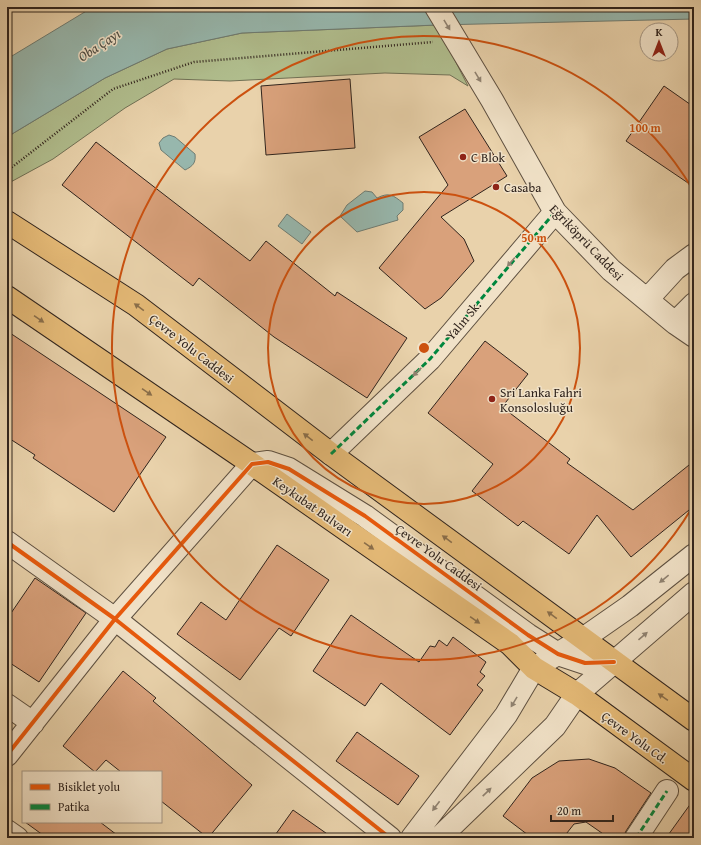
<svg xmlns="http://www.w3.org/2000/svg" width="701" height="845" viewBox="0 0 701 845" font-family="'Gentium Book Plus',serif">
<rect width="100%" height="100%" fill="#e9d2ab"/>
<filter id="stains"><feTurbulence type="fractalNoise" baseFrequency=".005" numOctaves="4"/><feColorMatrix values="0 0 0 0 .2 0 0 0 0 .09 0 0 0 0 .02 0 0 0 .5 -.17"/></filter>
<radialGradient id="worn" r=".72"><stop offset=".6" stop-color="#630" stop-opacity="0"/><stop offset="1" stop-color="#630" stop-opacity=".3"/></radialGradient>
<path fill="#b0bd8d" stroke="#707055" d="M437 25 468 86 450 75 385 73 230 81 174 79 125 108 53 159 7 184V137L105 78 167 49 242 33Z"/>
<path fill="#97b7ad" stroke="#6e7c73" d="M93 7H694V19L437 25 242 33 167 49 105 78 7 137V59Z
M169 135 175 137 195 154C196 163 193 166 185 170L161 150 159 143 163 138Z
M365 191 372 192 377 198C389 192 393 195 403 203V210L397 216 398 220 357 232 340 216 347 205Z
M287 214 311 232 302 244 278 226Z"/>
<path fill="#d9a17b" stroke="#30241d" d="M350 79 355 148 266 155 261 86Z
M664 86 694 107V187L626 141Z
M465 109 507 176 441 217 464 239 474 261 441 298 425 309 379 268 448 185 419 137Z
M96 142 250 261 266 241 335 296 337 292 407 338 367 398 274 337 199 278 193 286 62 185Z
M7 331 166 437 114 512 33 458 35 455 7 437Z
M485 341 528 374 502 407 570 459 567 463 633 510 694 461V506L631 557 597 515 569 554 523 521 518 526 472 491 493 464 428 413Z
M277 545 329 580 291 636 279 628 240 680 177 634 201 602 226 620Z
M35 578 86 613 39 682 7 661V619Z
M351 615 419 662 430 646 435 647 439 640 447 646 453 637 486 662 480 672 485 676 477 685 483 690 450 735 381 683 365 706 313 671Z
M123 671 156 698 153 701 252 785 208 838 161 801V772H121L106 760 95 772 63 746Z
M357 732 419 776 398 805 336 761Z
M589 759 615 768 651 793 626 831 623 838H609L586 822 574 824 563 838H532L503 816 532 778 559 761Z
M694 799V838H666Z
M293 810 333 838H273Z
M25 822H100L121 838H47Z"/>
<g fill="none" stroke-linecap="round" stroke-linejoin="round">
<defs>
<path id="minor" d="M436 7 492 100 555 212 611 270 675 323 694 336
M645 298 654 292 675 269 694 255
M675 323 694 304
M331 454 430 359 555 212
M7 542 115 619 390 838
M7 705 33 723
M7 755 115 619 252 464 268 462 289 469 365 516 528 635 558 654 585 663 614 662
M7 831 17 838
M412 838 506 715 534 668 584 638 630 606 694 555
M439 838 555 726 577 694 694 593
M636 838 667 791"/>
<path id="highway" d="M7 222 136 305 331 454 694 720
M7 297 252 464 510 644 534 668 577 694 694 780"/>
</defs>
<use href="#minor" stroke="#5e5040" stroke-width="24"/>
<use href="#highway" stroke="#30241d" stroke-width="24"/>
<path stroke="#30241d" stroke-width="2.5" stroke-dasharray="1 2" stroke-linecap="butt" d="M7 171 113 89 194 62 433 42"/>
<use href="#minor" stroke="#f1e2c8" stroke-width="22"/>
<use href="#highway" stroke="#e4b976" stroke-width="22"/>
<path stroke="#00873e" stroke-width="3" stroke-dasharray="6 3" stroke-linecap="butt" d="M331 454 430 359 555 212
M7 831 17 838
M636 838 667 791"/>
<defs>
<path id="cycleway" d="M7 542 115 619 390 838
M7 755 115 619 252 464 268 462 289 469 365 516 528 635 558 654 585 663 614 662"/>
</defs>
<use href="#cycleway" stroke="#f1e2c8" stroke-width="6"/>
<use href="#cycleway" stroke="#e8590c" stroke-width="4"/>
</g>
<defs><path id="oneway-solid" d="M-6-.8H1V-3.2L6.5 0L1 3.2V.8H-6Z"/></defs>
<g fill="#908372">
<use href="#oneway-solid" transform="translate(447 25) rotate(59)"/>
<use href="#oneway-solid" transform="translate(478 77) rotate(59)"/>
<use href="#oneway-solid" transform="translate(511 262) rotate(130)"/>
<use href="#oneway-solid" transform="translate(417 372) rotate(136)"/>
<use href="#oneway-solid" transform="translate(664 579) rotate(141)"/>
<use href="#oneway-solid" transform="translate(643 636) rotate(-41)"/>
<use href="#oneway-solid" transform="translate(514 702) rotate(121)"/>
<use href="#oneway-solid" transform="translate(487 792) rotate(-44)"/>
<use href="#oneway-solid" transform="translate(436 806) rotate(127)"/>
</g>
<g fill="#8a6e4a">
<use href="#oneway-solid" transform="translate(139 307) rotate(-144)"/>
<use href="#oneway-solid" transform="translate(39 319) rotate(34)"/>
<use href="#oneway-solid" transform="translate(147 392) rotate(34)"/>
<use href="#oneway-solid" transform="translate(308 437) rotate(-142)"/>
<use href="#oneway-solid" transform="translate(447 539) rotate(-144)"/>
<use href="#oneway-solid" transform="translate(369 546) rotate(35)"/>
<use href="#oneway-solid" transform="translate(552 615) rotate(-144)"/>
<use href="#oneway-solid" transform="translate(475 620) rotate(35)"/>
<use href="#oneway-solid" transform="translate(663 697) rotate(-145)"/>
</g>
<g fill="none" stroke="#cc510f" stroke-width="2">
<circle cx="424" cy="348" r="156"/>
<path d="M693 506A312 312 0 1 1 693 190"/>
</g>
<g fill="#8f2418" stroke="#f1e2c8" stroke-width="1.5">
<circle cx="463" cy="157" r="4"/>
<circle cx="496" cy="187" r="4"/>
<circle cx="492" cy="399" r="4"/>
</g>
<g text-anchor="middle" stroke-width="3" stroke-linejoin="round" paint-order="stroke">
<g font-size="13" fill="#30241d" stroke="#f1e2c8" text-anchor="start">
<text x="471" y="162">C Blok</text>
<text x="504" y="192">Casaba</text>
<text x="500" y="397">Sri Lanka Fahri<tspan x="500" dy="15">Konsolosluğu</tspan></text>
</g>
<g font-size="13" fill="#30241d" stroke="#f1e2c8">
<text transform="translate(587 242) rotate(46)" y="5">Eğriköprü Caddesi</text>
<text transform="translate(463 320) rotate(-50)" y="5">Yalın Sk.</text>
<text transform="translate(192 348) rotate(38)" y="5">Çevre Yolu Caddesi</text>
<text transform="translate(313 506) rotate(35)" y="5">Keykubat Bulvarı</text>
<text transform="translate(439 557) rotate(36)" y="5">Çevre Yolu Caddesi</text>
<text transform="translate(635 737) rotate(36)" y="5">Çevre Yolu Cd.</text>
</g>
<g font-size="14" font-style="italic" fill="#4a4941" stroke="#f1e2c8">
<text transform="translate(99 45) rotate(-33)" y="5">Oba Çayı</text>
</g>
</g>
<circle cx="424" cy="348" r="6" fill="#cc510f" stroke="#f1e2c8" stroke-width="2"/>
<g font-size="12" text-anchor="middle" font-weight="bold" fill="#cc510f" stroke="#f1e2c8" stroke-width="3" stroke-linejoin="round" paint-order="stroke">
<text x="645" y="132">100 m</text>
<text x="534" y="242">50 m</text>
</g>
<rect width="701" height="845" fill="none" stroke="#e9d2ab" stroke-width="24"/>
<rect x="8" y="8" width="685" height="829" fill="none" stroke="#30241d" stroke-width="2"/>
<rect x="12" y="12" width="677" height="821" fill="none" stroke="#30241d"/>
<rect x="22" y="771" width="140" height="52" fill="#f1e2c8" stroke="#a49684"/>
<rect x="30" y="784" width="20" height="6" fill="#e8590c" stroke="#a49684"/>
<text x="58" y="791" font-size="12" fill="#30241d">Bisiklet yolu</text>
<rect x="30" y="804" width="20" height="6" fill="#00873e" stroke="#a49684"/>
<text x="58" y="811" font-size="12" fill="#30241d">Patika</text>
<g transform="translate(659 42)"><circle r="19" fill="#f1e2c8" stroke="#a49684"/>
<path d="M0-3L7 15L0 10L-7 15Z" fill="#8f2418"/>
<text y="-6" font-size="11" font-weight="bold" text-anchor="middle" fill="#30241d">K</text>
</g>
<path d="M551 815v6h62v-6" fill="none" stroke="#30241d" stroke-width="2"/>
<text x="557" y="815" font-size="12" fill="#30241d" stroke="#f1e2c8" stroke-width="3" paint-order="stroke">20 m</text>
<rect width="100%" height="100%" filter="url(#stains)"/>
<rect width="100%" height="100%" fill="url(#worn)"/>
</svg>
